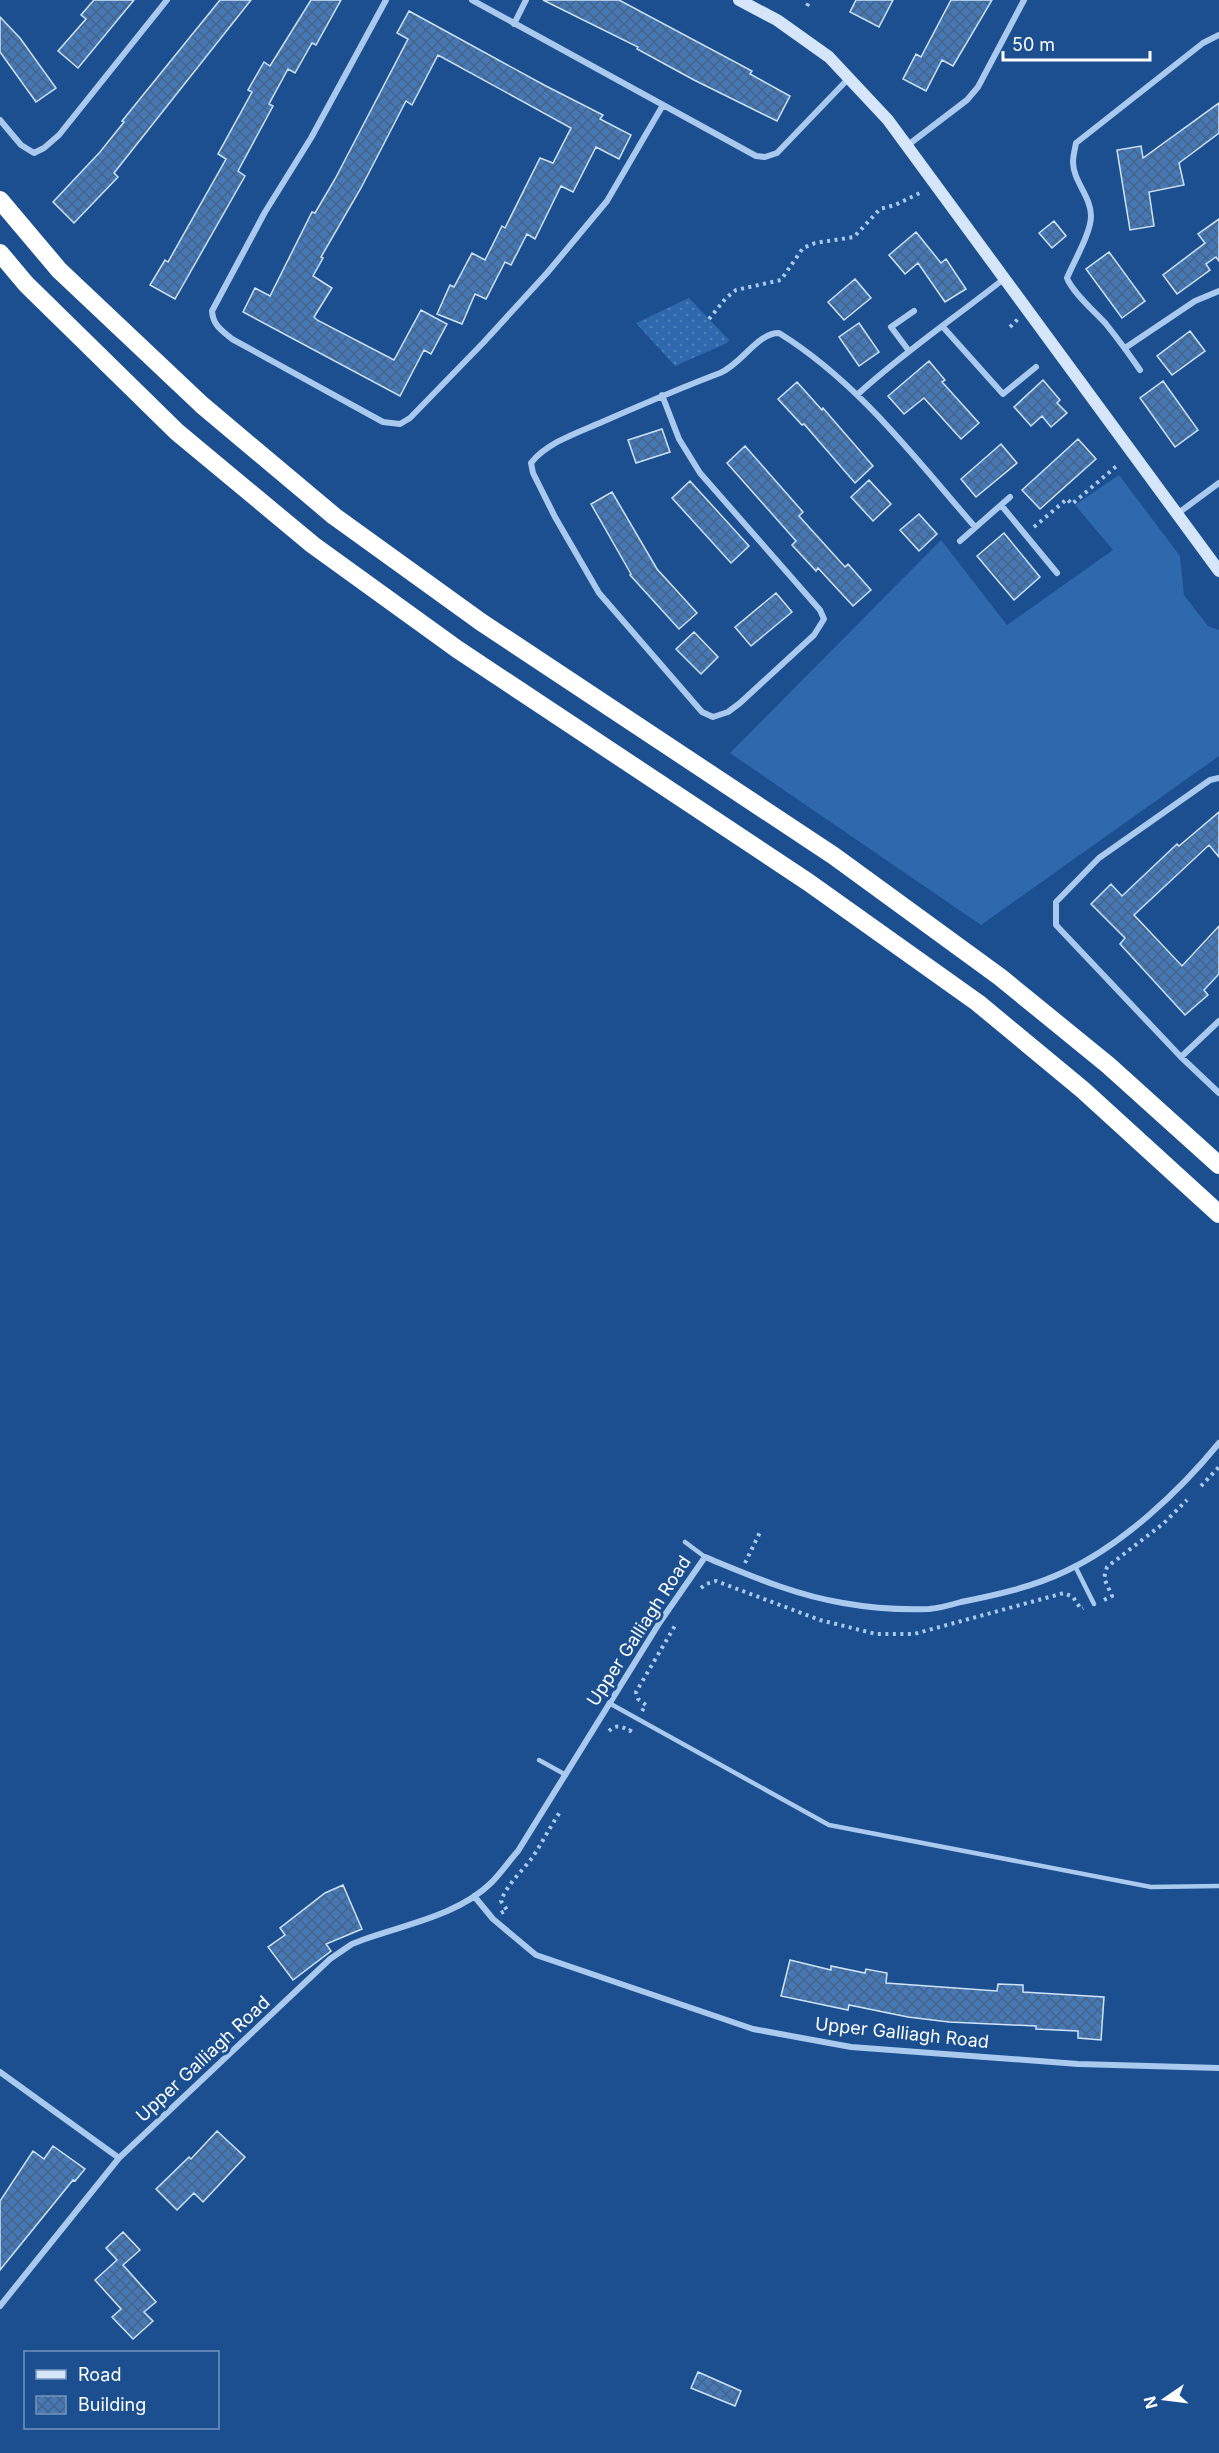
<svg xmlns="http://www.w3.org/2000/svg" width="1219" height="2453" viewBox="0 0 1219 2453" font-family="Inter,sans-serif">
<defs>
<pattern id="park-dots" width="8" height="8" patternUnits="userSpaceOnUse" patternTransform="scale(1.5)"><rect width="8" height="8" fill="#2e69ad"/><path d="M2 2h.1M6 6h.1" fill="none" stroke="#4d80b9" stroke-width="1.8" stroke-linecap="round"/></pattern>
<pattern id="building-cross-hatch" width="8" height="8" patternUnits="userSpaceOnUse" patternTransform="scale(1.5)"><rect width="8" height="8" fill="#4478b7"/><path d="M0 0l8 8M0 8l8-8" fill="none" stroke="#486282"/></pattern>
</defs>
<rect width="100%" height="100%" fill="#1b4f8f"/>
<path fill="#2e69ad" d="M1119 475 1180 556 1184 595 1208 626 1219 630V756L981 925 730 753 941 540 1007 625 1113 550 1075 505Z"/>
<path fill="url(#park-dots)" d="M689 298 729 340 727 343 675 366 636 323Z"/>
<path fill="url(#building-cross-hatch)" stroke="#cfe3fa" stroke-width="1.5" d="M94 0H134L78 68 58 51 86 19 81 15Z
M220 0H251L114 173 118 177 74 223 53 202 100 152 124 122 122 121Z
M311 0H341L316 45 312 43 295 73 288 69 269 104 273 106 238 171 245 176 175 299 150 285 165 260 168 262 226 159 218 154 252 92 248 90 264 62 270 66Z
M543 0H619L752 71 750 74 790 96 777 121 694 80 637 49 638 47Z
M856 0H893L879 27 850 12Z
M951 0H992L953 66 942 60 926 91 903 79 916 54 921 57Z
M409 11 544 85 603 115 600 119 631 135 619 159 596 147 573 192 561 186 535 239 527 234 511 265 505 262 486 299 475 294 462 324 437 314 450 285 454 287 472 253 485 260 502 226 505 228 540 158 553 163 571 128 438 55 412 105 406 101 361 188 321 257 323 258 313 276 332 288 314 317 317 320 394 360 421 310 447 324 431 354 424 350 400 396 243 312 255 288 270 296 312 212 315 213 335 179 408 39 397 33Z
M0 17 20 38 56 88 36 102 0 52Z
M1219 103V133L1179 163 1184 185 1149 192 1154 226 1130 230 1117 150 1141 146 1143 158Z
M1219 219V261L1216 257 1206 264 1210 270 1177 294 1163 275 1205 243 1198 234Z
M1054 221 1066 236 1052 248 1039 233Z
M916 232 941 263 946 259 966 289 945 302 918 263 905 274 889 255Z
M1109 252 1145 301 1122 318 1086 269Z
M855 279 871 298 844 320 828 302Z
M859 323 879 352 859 366 839 337Z
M1190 331 1205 351 1172 375 1157 356Z
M929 361 945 380 942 382 979 423 961 439 924 398 904 414 888 396Z
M1043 380 1060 400 1057 403 1067 413 1051 427 1042 416 1031 426 1014 407Z
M1163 381 1198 430 1175 447 1140 398Z
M797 382 822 410 823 408 873 466 855 483 804 424 802 425 778 399Z
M662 429 670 452 636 463 628 440Z
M1078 439 1096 459 1040 509 1022 490Z
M1001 444 1017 463 976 497 961 479Z
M745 446 803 512 799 516 845 567 848 564 871 590 853 606 818 568 816 571 792 545 796 541 727 463Z
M869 480 891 504 873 521 851 497Z
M690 481 749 546 731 563 672 498Z
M612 492 657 569 697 613 679 629 630 575 631 574 591 504Z
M919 514 937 534 919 551 900 530Z
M1004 533 1040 577 1014 600 977 556Z
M776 593 792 612 751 646 735 627Z
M694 632 718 657 701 674 676 649Z
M1219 812V857L1209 845 1134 915 1182 966 1219 926V974L1204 990 1208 995 1185 1015 1120 944 1125 938 1091 904 1111 884 1122 896 1177 844 1179 846Z
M343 1885 362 1929 326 1944 331 1951 293 1980 268 1947 285 1935 280 1928 325 1893Z
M790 1960 831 1970V1966L865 1973 866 1969 887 1973 886 1983 997 1991 998 1984 1023 1985V1992L1104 1997 1101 2040 1078 2038V2031L1036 2029V2026L949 2022 908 2017 849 2005 848 2010 781 1996Z
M217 2131 245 2157 203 2202 194 2193 177 2210 156 2189 189 2157 191 2159Z
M53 2146 85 2169 75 2181 73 2180 0 2270V2201L33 2151 44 2159Z
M123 2232 140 2250 123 2265 156 2302 144 2312 153 2321 133 2339 112 2317 121 2309 95 2280 117 2260 106 2248Z
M698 2372 741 2391 735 2406 691 2388Z"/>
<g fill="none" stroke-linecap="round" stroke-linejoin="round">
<path stroke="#a9c9ee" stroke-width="4" stroke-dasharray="3 4.5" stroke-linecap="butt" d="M807 6 810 0
M709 319 726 298 736 290 781 280 803 248 815 243 854 237 880 209 895 205 922 192
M1010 327 1018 319
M1034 527 1067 499 1072 504 1119 464
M1201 1486 1219 1467
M745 1563 761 1530
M701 1588 706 1584 716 1581 820 1620 876 1634H914L1064 1593 1073 1597 1081 1609 1083 1608
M1104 1600 1112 1596 1104 1578 1107 1567 1164 1523 1187 1500
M642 1711 646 1705 638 1699 636 1692 676 1624
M609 1731C616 1724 621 1726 630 1731L632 1727
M501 1913 507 1910 501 1901C506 1886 522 1871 532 1858 542 1843 550 1827 560 1812"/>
<path stroke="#a9c9ee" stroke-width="4.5" d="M685 1542 705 1557
M1075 1566 1094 1604
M609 1703 829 1825 1151 1887 1219 1886
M539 1760 566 1775"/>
<path stroke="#a9c9ee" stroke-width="6" d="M386 0 311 138 265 212 212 311C213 325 221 330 232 339L383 422 400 424 410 418 483 343 547 273 607 201 663 105
M472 0 756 156 765 157 777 153 849 78
M514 24 526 0
M0 120 21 145 34 153 44 148 59 135 167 0
M908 145 967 100 978 87 1024 0
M943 327 1003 394 1036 367
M1125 348 1195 301 1219 291
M909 351 891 327 914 311
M1140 370C1129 354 1118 339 1106 324 1095 312 1072 292 1067 278 1074 261 1091 233 1091 216 1091 196 1073 181 1073 162 1073 156 1075 149 1076 143L1203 43 1219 35
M858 394C904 352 956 317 1005 278
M662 395 679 439 700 473 820 610 824 619 814 635 740 703 728 712 713 717 702 712 599 593 555 517 533 473 531 463C546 443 579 432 602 422 641 405 680 388 720 373 742 364 757 333 779 333 858 382 915 458 975 527
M1001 505 1057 573
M1177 514 1219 483
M960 541 1010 497
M1219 778 1210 780 1099 858 1056 902V925L1181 1057 1219 1093
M1181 1057 1219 1021
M474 1896 493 1919 536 1955 753 2029 851 2047 1078 2064 1219 2068
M0 2072 119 2158
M0 2306 119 2158 330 1959 352 1944 365 1939C407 1924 458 1915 491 1883 501 1873 509 1861 518 1851L660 1622 705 1557C749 1575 794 1595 843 1603 871 1608 901 1610 929 1609 940 1608 951 1605 961 1602 996 1595 1033 1587 1066 1571 1122 1545 1180 1491 1219 1443"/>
<path stroke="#d6e6fa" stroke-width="12" d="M739 0 777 20 829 57 888 120 1219 571"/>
<path stroke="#fff" stroke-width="18" d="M0 200 59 270 202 405 334 516 481 622 834 856 1000 977 1108 1065 1219 1165
M0 253 26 284 177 432 313 545 457 649 808 882 978 1003 1083 1090 1219 1214"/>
</g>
<g text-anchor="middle" stroke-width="6" stroke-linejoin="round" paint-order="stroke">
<g font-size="18" fill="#fff" stroke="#1b4f8f">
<text transform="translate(639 1631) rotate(-57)" y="6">Upper Galliagh Road</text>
<text transform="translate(902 2033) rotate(6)" y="6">Upper Galliagh Road</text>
<text transform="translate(203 2059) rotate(-43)" y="6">Upper Galliagh Road</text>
</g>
</g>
<rect x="24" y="2351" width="195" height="78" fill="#1b4f8f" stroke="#7695bc" stroke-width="1.5"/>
<rect x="36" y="2370" width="30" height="9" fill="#d6e6fa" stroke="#7695bc" stroke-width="1.5"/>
<text x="78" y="2381" font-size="18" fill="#ffffff">Road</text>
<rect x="36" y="2396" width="30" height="18" fill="url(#building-cross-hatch)" stroke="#7695bc" stroke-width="1.5"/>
<text x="78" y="2411" font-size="18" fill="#ffffff">Building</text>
<g transform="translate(1165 2399) rotate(256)" stroke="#1b4f8f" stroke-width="4.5" paint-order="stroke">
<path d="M0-4.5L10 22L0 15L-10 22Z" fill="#ffffff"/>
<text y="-9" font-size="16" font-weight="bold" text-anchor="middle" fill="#ffffff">N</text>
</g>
<path d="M1003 51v9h147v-9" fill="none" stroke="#ffffff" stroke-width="3"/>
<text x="1012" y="51" font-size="18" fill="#ffffff" stroke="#1b4f8f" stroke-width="4.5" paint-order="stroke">50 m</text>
</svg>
